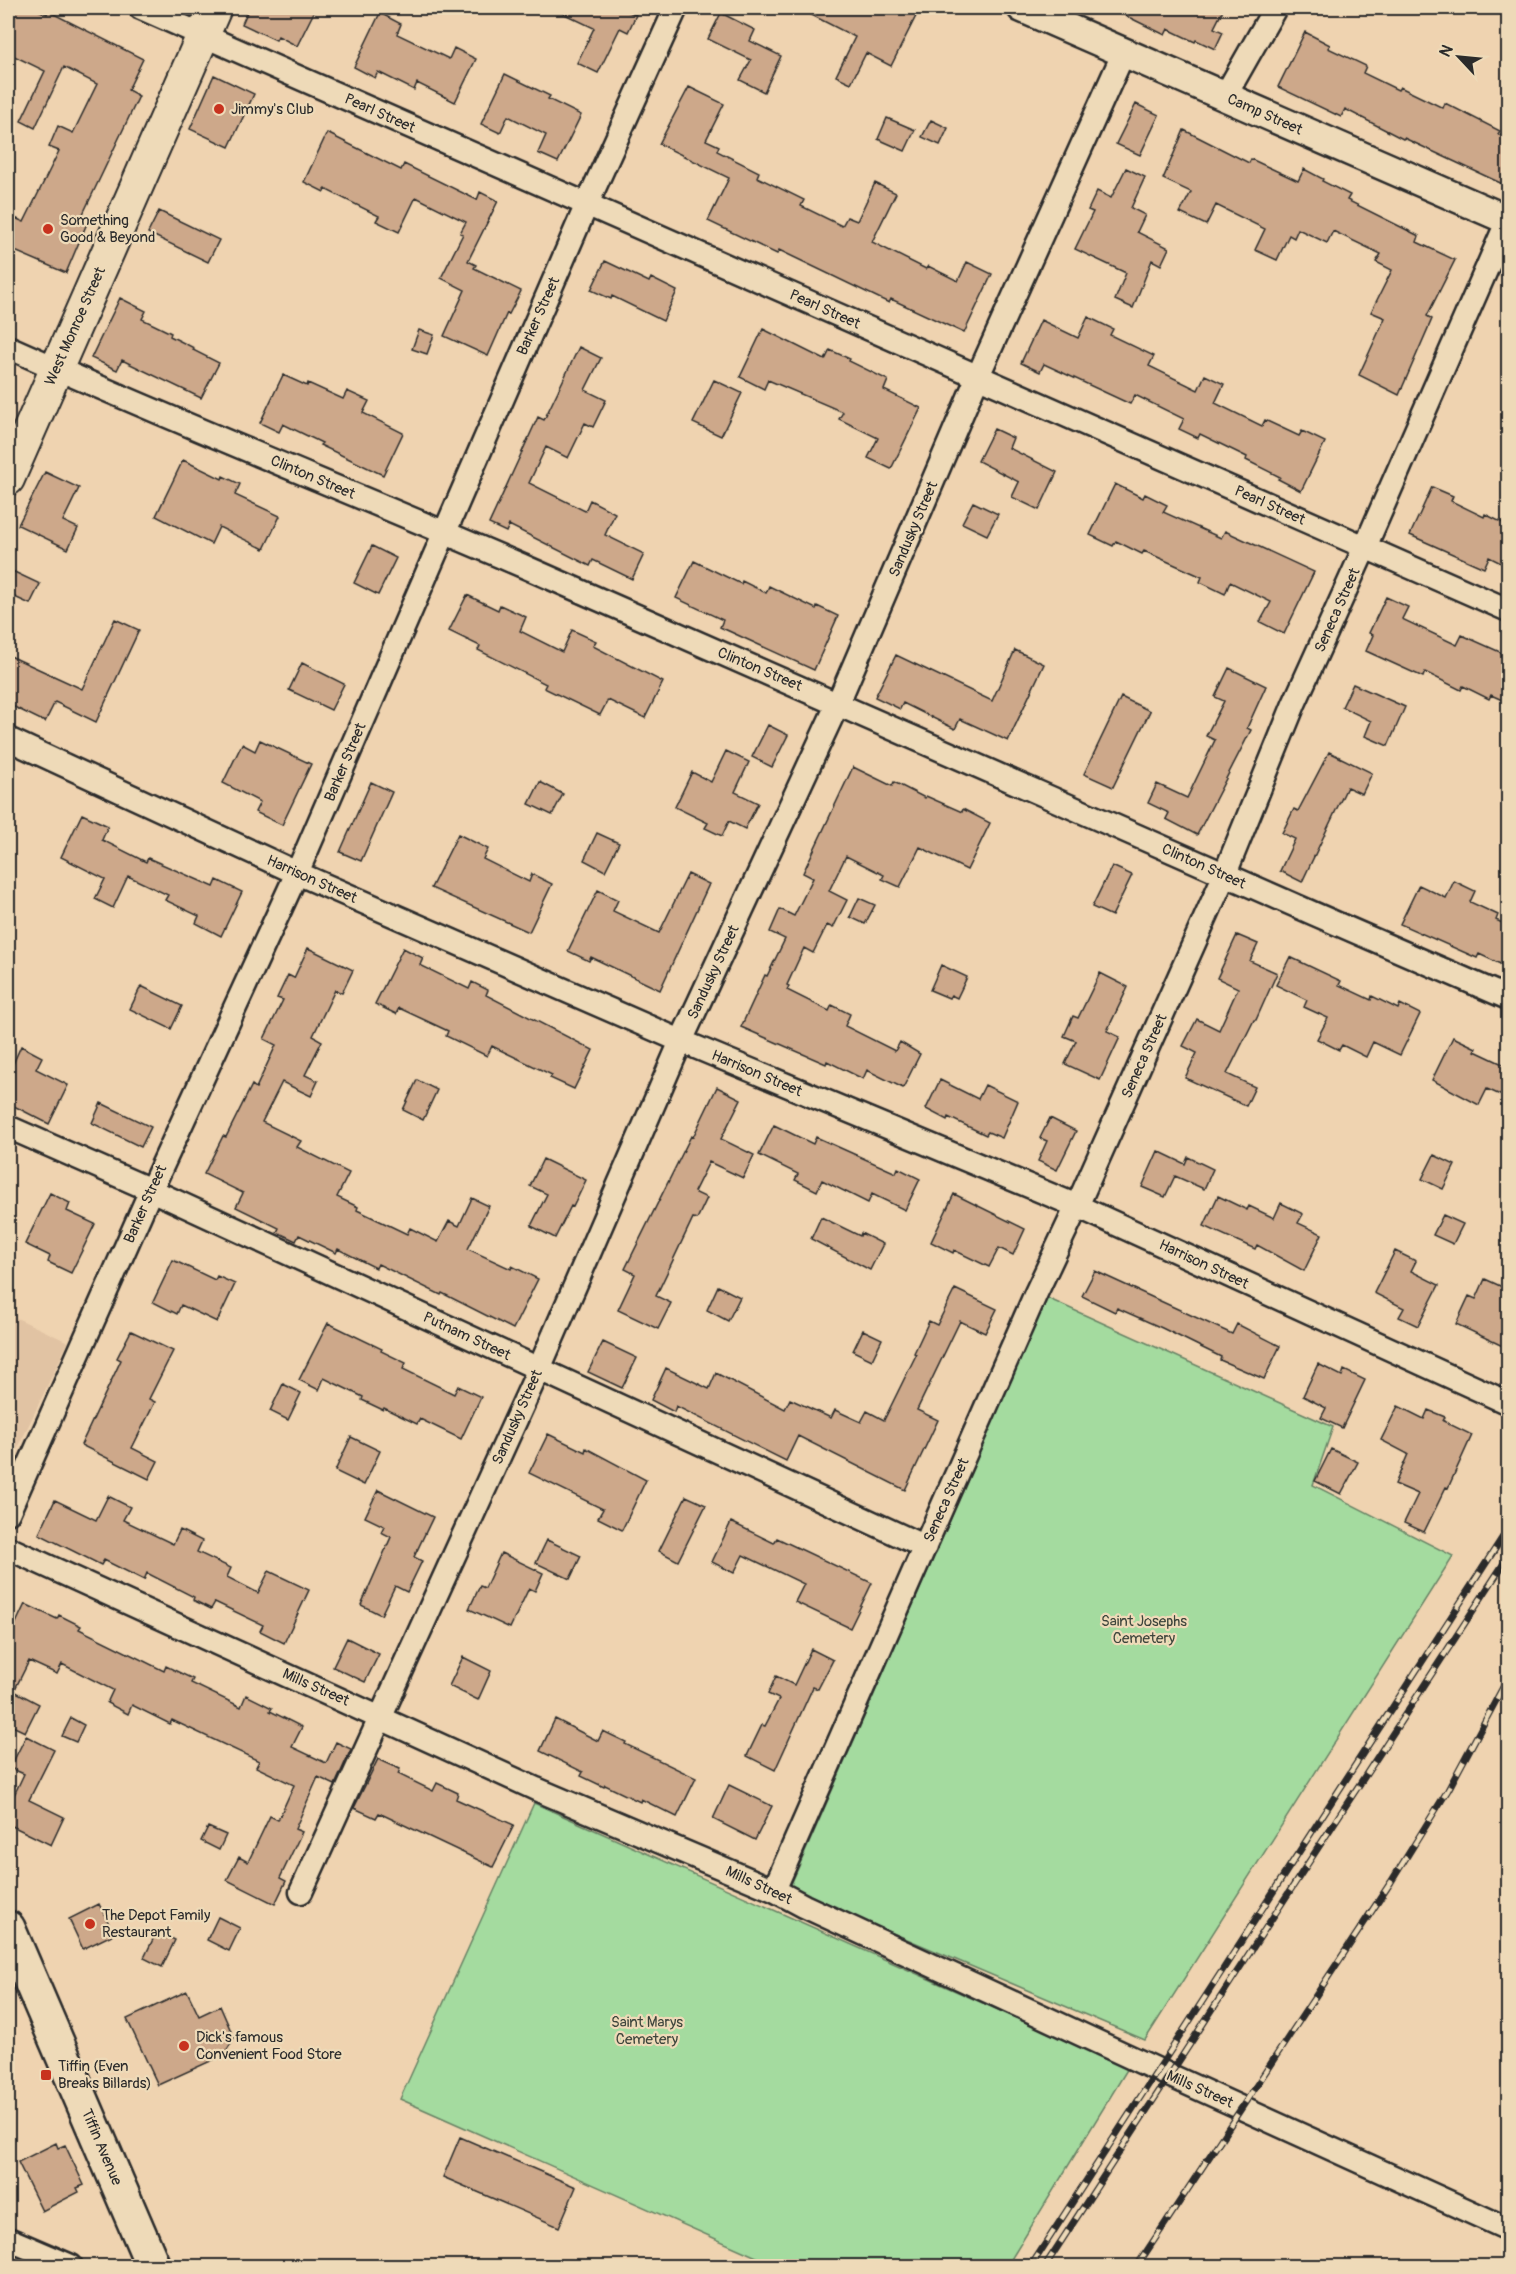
<svg xmlns="http://www.w3.org/2000/svg" width="1516" height="2274" viewBox="0 0 1516 2274" font-family="Pangolin,sans-serif">
<rect width="100%" height="100%" fill="#efd3b0"/>
<filter id="ink" filterUnits="userSpaceOnUse"><feTurbulence type="fractalNoise" baseFrequency=".0167" numOctaves="2"/><feDisplacementMap in="SourceGraphic" scale="12" xChannelSelector="R" yChannelSelector="G"/><feConvolveMatrix kernelMatrix="1 2 1 2 8 2 1 2 1" color-interpolation-filters="sRGB"/></filter>
<g filter="url(#ink)">
<path fill="#e1c3a3" d="M8 1314 68 1342 8 1469Z"/>
<path fill="#a4db9f" stroke="#688365" stroke-width="1.5" d="M1047 1298 1333 1427 1313 1485 1453 1556 1145 2040 789 1889Z
M534 1803 1128 2068 1007 2266H777L400 2099Z"/>
<path fill="#cda88a" stroke="#2b2b2b" stroke-width="1.5" d="M8 8H33L47 14 48 11 143 59 128 90 139 96 81 218 88 221 66 273 8 248V236L15 218 24 222 59 151 49 147 58 126 73 133 97 84 64 67 35 128 21 121 45 71 8 53Z
M249 8H316L297 46 278 36 276 40 242 24Z
M552 8H620L636 15 628 32 620 28 598 73 577 63 594 28Z
M798 8H910L918 12 891 66 866 53 851 83 836 76 855 37Z
M1110 8H1224L1214 28 1223 32 1215 49 1196 40 1195 42 1168 29 1165 35Z
M380 13 401 24 397 34 449 59 454 48 476 59 455 102 417 83 414 90 378 72 375 78 354 67Z
M721 13 755 30 750 41 781 56 764 92 740 80 751 60 708 39Z
M1305 32 1330 45 1328 48 1366 66 1363 73 1398 90 1400 87 1443 108 1445 103 1500 131 1498 134 1509 139V187L1404 138 1403 139 1345 109 1341 117 1278 87Z
M505 74 550 96 548 99 581 115 558 162 538 153 546 135 508 116 500 133 481 124Z
M214 75 254 94 229 147 190 129Z
M689 87 724 104 706 140 719 146 717 151 759 172 757 177 804 200 801 206 842 226 847 217 857 221 875 183 896 193 872 242 926 269 928 266 958 281 967 262 992 274 964 333 891 299 889 303 779 250 777 254 708 221 729 178 659 144Z
M1136 104 1159 115 1140 155 1116 144Z
M887 118 915 130 905 151 878 139Z
M931 120 948 128 940 145 922 137Z
M1184 130 1249 163 1251 159 1298 181 1304 169 1323 179 1322 181 1350 195 1347 200 1419 236 1417 242 1455 260 1427 316 1432 319 1399 395 1359 375 1385 318 1371 312 1392 270 1376 262 1381 254 1333 231 1327 243 1298 229 1294 238 1289 235 1277 260 1255 250 1265 229 1216 205 1206 225 1180 213 1191 192 1163 179Z
M327 133 401 170 404 164 477 200 480 192 498 201 468 261 476 265 474 268 521 291 509 314 507 313 488 356 444 336 465 290 441 278 463 234 460 233 466 222 416 197 399 232 376 221 379 216 325 189 324 192 304 182Z
M1126 168 1145 177 1131 208 1145 215 1137 232 1169 248 1161 265 1152 260 1133 308 1115 300 1126 273 1075 249 1093 212 1088 210 1097 191 1111 198Z
M159 211 219 240 208 262 148 233Z
M605 261 649 282 651 278 677 291 663 321 612 296 611 299 591 290Z
M120 298 146 311 142 319 171 333 170 336 194 348 193 350 219 363 201 398 122 360 117 370 91 358Z
M1088 317 1113 329 1110 335 1154 356 1149 366 1198 390 1205 375 1224 384 1215 403 1262 426 1265 420 1299 436 1302 431 1325 442 1301 491 1278 479 1280 477 1246 460 1247 457 1200 434 1198 438 1179 429 1184 419 1135 395 1130 404 1044 364 1040 372 1021 363 1041 320 1078 338Z
M763 329 825 360 830 350 850 359 849 361 888 380 884 390 921 408 891 469 868 458 878 438 839 419 843 412 768 380 764 389 740 377Z
M419 330 434 335 427 354 412 349Z
M579 347 601 358 585 390 606 400 593 427 585 423 568 458 546 447 529 483 585 511 590 500 615 513 605 535 644 554 632 579 593 560 590 566 509 525 506 532 489 524 538 417 544 420Z
M283 375 307 386 308 383 343 399 347 391 369 401 363 413 403 433 383 475 320 445 322 443 283 424 279 432 260 423Z
M714 380 742 393 721 436 693 423Z
M994 429 1013 438 1009 448 1057 472 1039 510 1012 497 1019 482 978 461Z
M183 460 222 479 223 476 240 484 235 495 280 516 264 549 219 527 211 544 156 516Z
M45 472 79 488 63 521 78 528 68 549 18 525Z
M1115 484 1143 498 1145 494 1167 505 1163 512 1221 538 1225 531 1314 572 1284 634 1260 622 1271 602 1230 582 1225 594 1200 582 1202 577 1144 551 1142 554 1116 541 1113 546 1090 535Z
M1432 487 1453 496 1451 501 1484 517 1485 514 1509 526V567L1489 557 1484 568 1410 535Z
M973 502 998 514 987 535 962 523Z
M372 546 396 558 378 595 354 583Z
M694 561 741 584 742 581 766 593 769 586 816 609 817 606 838 616 814 670 720 627 723 620 676 598Z
M8 569 40 584 30 604 8 594Z
M467 595 498 610 500 605 526 617 520 631 562 652 572 630 596 641 593 646 663 682 645 718 608 700 600 715 544 688 546 684 478 650 480 646 449 631Z
M1386 597 1408 607 1402 619 1457 645 1462 635 1509 656V703L1491 695 1489 699 1463 686 1461 690 1425 672 1423 677 1366 651 1373 635 1369 633Z
M115 619 139 630 96 722 55 702 45 722 8 704V655L82 689Z
M1015 650 1044 664 1008 741 960 719 955 729 903 703 900 709 875 697 896 655 992 701Z
M302 663 344 684 331 710 289 690Z
M1229 668 1266 686 1247 728 1251 730 1197 835 1166 819 1169 813 1148 803 1157 784 1187 798 1215 740 1206 736 1224 701 1215 697Z
M1353 684 1405 707 1388 746 1365 736 1371 721 1342 707Z
M1121 697 1150 711 1113 787 1084 774Z
M768 725 788 735 772 767 752 757Z
M260 740 311 764 282 825 255 812 260 802 223 783 242 744 255 751Z
M726 751 749 762 735 792 758 803 745 829 729 821 722 836 705 828 708 823 675 807 692 772 711 782Z
M1329 752 1372 773 1362 794 1347 787 1302 882 1280 871 1295 839 1282 833 1294 809 1298 811Z
M853 767 892 786 894 782 925 798 926 796 962 812 963 809 990 823 967 870 920 847 900 887 882 879 884 875 846 856 829 891 847 900 833 928 827 925 813 953 804 948 787 985 789 986 787 990 829 1011 832 1005 850 1014 845 1026 895 1051 900 1042 920 1054 903 1088 867 1070 863 1079 827 1061 826 1064 741 1027 765 975 767 976 785 939 770 932 780 909 794 916 813 878 803 873Z
M371 782 392 792 361 861 340 852Z
M540 782 563 794 552 815 529 804Z
M82 814 108 826 102 840 146 862 148 858 214 887 217 880 242 892 221 936 196 923 199 916 165 900 168 895 128 876 113 908 95 899 105 879 61 857Z
M597 833 619 843 605 871 584 860Z
M458 834 488 849 483 859 529 882 532 874 552 884 529 932 431 888Z
M1112 866 1132 875 1112 916 1092 907Z
M688 874 709 884 660 990 591 957 589 961 568 951 598 890 618 900 613 911 659 933Z
M1454 881 1475 891 1470 902 1498 915 1496 920 1509 926V968L1479 954 1477 958 1400 924 1419 885 1446 898Z
M859 898 875 905 865 924 850 917Z
M1237 935 1258 944 1250 961 1277 973 1256 1020H1254L1227 1074 1255 1087 1246 1106 1185 1078 1197 1053 1183 1046 1197 1019 1219 1030 1238 988 1217 978Z
M308 948 353 970 342 993 335 990 313 1036 322 1041 305 1075 318 1081 311 1096 282 1082 262 1122 301 1141 297 1147 349 1173 337 1197 358 1207 357 1210 407 1234 410 1228 438 1242 449 1221 459 1226 472 1198 489 1206 468 1249 511 1269 512 1266 538 1279 513 1329 442 1293 441 1295 378 1264 376 1268 338 1249 336 1253 299 1235 296 1241 277 1232 279 1228 236 1207 243 1193 204 1174 223 1136 226 1137 252 1085 256 1088 276 1045 264 1039 283 1000 277 998 288 975 294 978Z
M403 948 423 958 420 965 469 989 472 982 488 990 486 995 593 1050 574 1089 550 1078 552 1075 492 1046 487 1056 446 1036 448 1031 399 1008 396 1014 375 1004Z
M1290 957 1341 981 1339 985 1371 1000 1372 996 1398 1009 1400 1004 1420 1014 1400 1055 1373 1042 1366 1057 1342 1045 1339 1050 1317 1039 1328 1018 1304 1007 1307 1000 1276 985Z
M941 965 967 977 957 998 951 995 949 998 930 990Z
M1100 973 1128 987 1107 1031 1120 1037 1100 1080 1065 1064 1076 1041 1064 1036 1073 1016 1078 1018Z
M141 986 182 1006 171 1029 130 1009Z
M1453 1037 1476 1048 1475 1051 1509 1067V1099L1487 1089 1479 1105 1432 1080Z
M21 1046 42 1057 36 1069 68 1085 49 1124 8 1103V1075Z
M417 1080 437 1090 423 1120 403 1110Z
M940 1080 978 1099 985 1085 1018 1101 1002 1138 988 1132 986 1135 948 1117 947 1120 926 1109Z
M717 1087 741 1099 721 1139 754 1155 743 1178 709 1162 694 1192 707 1198 697 1219 693 1218 656 1296 671 1303 658 1329 618 1310 635 1274 625 1269 691 1136 693 1137Z
M101 1103 151 1127 141 1147 92 1123Z
M1050 1118 1076 1131 1057 1170 1038 1161 1047 1141 1040 1138Z
M774 1125 813 1144 816 1137 896 1173 898 1168 920 1179 905 1210 872 1194 868 1203 822 1180 817 1191 795 1180 798 1174 759 1155Z
M1158 1151 1185 1164 1188 1157 1213 1169 1204 1189 1175 1176 1165 1197 1142 1187Z
M1434 1155 1455 1165 1443 1189 1422 1179Z
M543 1159 586 1180 573 1207 571 1206 555 1238 531 1226 547 1194 530 1186Z
M50 1193 70 1203 67 1211 95 1224 71 1273 48 1262 50 1256 25 1244Z
M954 1194 1025 1229 1013 1255 999 1248 989 1267 954 1250 953 1253 931 1242Z
M1218 1196 1247 1210 1249 1206 1274 1218 1281 1203 1303 1214 1298 1223 1322 1234 1304 1271 1257 1245 1255 1249 1204 1226Z
M1443 1215 1463 1224 1453 1244 1433 1235Z
M821 1217 860 1236 861 1233 883 1244 870 1270 811 1239Z
M1395 1251 1416 1261 1411 1271 1439 1285 1418 1326 1399 1317 1404 1308 1374 1293Z
M173 1260 215 1280 217 1276 235 1284 217 1322 181 1305 177 1314 153 1302Z
M1095 1271 1232 1334 1237 1324 1280 1346 1264 1379 1220 1360 1221 1357 1162 1328 1117 1308 1115 1312 1082 1296Z
M1485 1279 1509 1290V1349L1456 1324 1469 1296 1476 1299Z
M718 1286 740 1297 728 1321 707 1310Z
M955 1289 997 1309 985 1333 960 1321 917 1410 938 1420 905 1490 798 1436 786 1461 676 1406 674 1412 651 1400 666 1368 709 1389 716 1373 785 1409 790 1399 831 1418 835 1410 861 1422 867 1411 884 1420 916 1355 914 1353 929 1321 937 1325Z
M328 1323 382 1349 381 1351 406 1363 403 1369 454 1394 458 1386 481 1397 461 1439 420 1419 417 1424 384 1408 383 1410 362 1400 363 1397 324 1378 319 1390 299 1380Z
M863 1330 882 1339 872 1360 853 1351Z
M131 1331 173 1351 149 1399 155 1402 132 1448 158 1461 149 1479 81 1445 121 1360 117 1358Z
M603 1342 637 1358 622 1388 588 1372Z
M1318 1364 1342 1376 1344 1370 1365 1380 1342 1428 1321 1418 1326 1408 1303 1396Z
M283 1384 301 1393 288 1420 270 1411Z
M1398 1406 1424 1419 1428 1410 1445 1417 1443 1421 1472 1435 1448 1488 1446 1487 1424 1532 1404 1523 1418 1494 1395 1484 1408 1454 1381 1440Z
M548 1434 585 1452 586 1448 646 1480 622 1530 598 1518 603 1509 529 1473Z
M351 1437 380 1451 364 1485 335 1471Z
M1331 1449 1358 1462 1341 1494 1315 1481Z
M378 1490 433 1517 414 1557 422 1561 407 1592 395 1586 381 1615 361 1605 391 1537 381 1532 384 1526 365 1517Z
M108 1496 130 1507 123 1520 173 1544 180 1530 202 1541 197 1552 231 1568 227 1577 258 1593 269 1571 309 1590 284 1643 260 1631 263 1625 215 1602 211 1609 193 1600 194 1597 147 1573 144 1580 104 1560 101 1565 39 1534 55 1500 96 1520Z
M686 1496 706 1505 678 1561 659 1551Z
M731 1522 774 1543 777 1538 872 1583 850 1628 795 1602 804 1584 743 1555 734 1573 712 1562Z
M547 1540 581 1556 570 1579 536 1563Z
M501 1553 543 1573 535 1591 529 1588 510 1628 469 1609 480 1586 485 1588Z
M25 1604 57 1619 59 1615 81 1626 79 1629 164 1671 166 1666 193 1679 191 1683 241 1707 246 1695 272 1708 270 1711 302 1727 292 1747 326 1763 336 1742 351 1749 335 1785 318 1777 295 1829 302 1832 280 1878 286 1881 275 1904 227 1880 239 1857 248 1862 270 1816 278 1820 294 1785 256 1767 259 1761 172 1720 170 1724 132 1705 128 1714 107 1703 113 1690 62 1664 57 1674 29 1661 14 1691 39 1704 25 1732 8 1724V1640Z
M347 1638 379 1654 365 1682 333 1667Z
M811 1649 833 1660 818 1689 813 1687 775 1770 747 1756 762 1725 765 1726 779 1699 768 1694 776 1676 794 1685Z
M463 1657 491 1671 478 1700 449 1686Z
M71 1718 84 1725 76 1742 62 1736Z
M555 1719 598 1741 603 1731 626 1742 625 1744 696 1778 677 1817 641 1799 640 1802 605 1785 604 1787 581 1776 583 1772 540 1751Z
M26 1736 54 1750 29 1800 64 1817 51 1845 8 1824V1808L24 1774 10 1768Z
M378 1759 400 1769 398 1774 433 1791 437 1783 458 1793 456 1799 514 1825 493 1867 379 1813 376 1818 354 1808Z
M729 1785 772 1806 755 1840 713 1819Z
M208 1827 226 1835 219 1850 201 1841Z
M99 1904 114 1934 83 1949 69 1919Z
M218 1917 240 1928 229 1951 207 1940Z
M157 1931 175 1940 162 1967 144 1958Z
M187 1991 199 2016 220 2006 234 2038 224 2055 158 2085 127 2019Z
M460 2137 576 2187 559 2227 443 2177Z
M56 2143 58 2148 65 2145 84 2185 77 2188 79 2192 42 2211 18 2162Z"/>
<g fill="none" stroke-linecap="round" stroke-linejoin="round">
<defs>
<path id="minor" d="M141 8 1508 610
M1225 96 1275 8
M8 347C180 424 356 494 530 569 856 711 1181 857 1508 998
M8 739 297 873 681 1041 1077 1206 1508 1403
M8 1127 151 1190 925 1547
M8 1513 151 1190 297 873 587 204 676 8
M8 1548 536 1789 774 1890 804 1906 1171 2076 1508 2229
M774 1890 1036 1293 1077 1206 1224 876 1294 704 1365 547 1508 220
M301 1892 539 1369 681 1041 838 703 978 376 1124 52
M8 2239 71 2266"/>
<path id="tertiary" d="M1022 8 1508 220"/>
<path id="secondary" d="M8 479 215 8"/>
<path id="primary" d="M8 1928 153 2266"/>
</defs>
<use href="#minor" stroke="#2b2b2b" stroke-width="27"/>
<use href="#tertiary" stroke="#2b2b2b" stroke-width="33"/>
<use href="#secondary" stroke="#2b2b2b" stroke-width="36"/>
<use href="#primary" stroke="#2b2b2b" stroke-width="38"/>
<use href="#minor" stroke="#eedab8" stroke-width="22"/>
<use href="#tertiary" stroke="#eedab8" stroke-width="28"/>
<use href="#secondary" stroke="#eedab8" stroke-width="32"/>
<use href="#primary" stroke="#eedab8" stroke-width="33"/>
<defs>
<path id="rail" d="M1031 2266 1508 1529
M1045 2266 1508 1557
M1137 2266 1391 1882 1448 1790 1508 1678"/>
</defs>
<use href="#rail" stroke="#2b2b2b" stroke-width="7"/>
<use href="#rail" stroke="#eedab8" stroke-width="4.5" stroke-dasharray="14" stroke-linecap="butt"/>
</g>
</g>
<g fill="#c8321e" stroke="#eedab8" stroke-width="2">
<circle cx="219" cy="109" r="6"/>
<circle cx="48" cy="229" r="6"/>
<circle cx="90" cy="1924" r="6"/>
<circle cx="184" cy="2046" r="6"/>
<rect x="40" y="2069" width="12" height="12" rx="3"/>
</g>
<g text-anchor="middle" stroke-width="4.5" stroke-linejoin="round" paint-order="stroke">
<g font-size="15" fill="#2b2b2b" stroke="#eedab8" text-anchor="start">
<text x="231" y="114">Jimmy's Club</text>
<text x="60" y="225">Something<tspan x="60" dy="17">Good &amp; Beyond</tspan></text>
<text x="102" y="1920">The Depot Family<tspan x="102" dy="17">Restaurant</tspan></text>
<text x="196" y="2042">Dick's famous<tspan x="196" dy="17">Convenient Food Store</tspan></text>
<text x="58" y="2071">Tiffin (Even<tspan x="58" dy="17">Breaks Billards)</tspan></text>
</g>
<g font-size="15" fill="#2b2b2b" stroke="#eedab8">
<text transform="translate(380 113) rotate(24)" y="5">Pearl Street</text>
<text transform="translate(1265 114) rotate(24)" y="5">Camp Street</text>
<text transform="translate(825 309) rotate(24)" y="5">Pearl Street</text>
<text transform="translate(538 316) rotate(-66)" y="5">Barker Street</text>
<text transform="translate(75 326) rotate(-66)" y="5">West Monroe Street</text>
<text transform="translate(313 477) rotate(23)" y="5">Clinton Street</text>
<text transform="translate(1270 505) rotate(24)" y="5">Pearl Street</text>
<text transform="translate(913 529) rotate(-67)" y="5">Sandusky Street</text>
<text transform="translate(1337 610) rotate(-66)" y="5">Seneca Street</text>
<text transform="translate(760 669) rotate(23)" y="5">Clinton Street</text>
<text transform="translate(345 762) rotate(-67)" y="5">Barker Street</text>
<text transform="translate(1204 866) rotate(24)" y="5">Clinton Street</text>
<text transform="translate(312 879) rotate(24)" y="5">Harrison Street</text>
<text transform="translate(713 972) rotate(-65)" y="5">Sandusky Street</text>
<text transform="translate(1144 1056) rotate(-66)" y="5">Seneca Street</text>
<text transform="translate(757 1073) rotate(23)" y="5">Harrison Street</text>
<text transform="translate(145 1204) rotate(-66)" y="5">Barker Street</text>
<text transform="translate(1204 1264) rotate(25)" y="5">Harrison Street</text>
<text transform="translate(467 1336) rotate(25)" y="5">Putnam Street</text>
<text transform="translate(517 1417) rotate(-66)" y="5">Sandusky Street</text>
<text transform="translate(946 1500) rotate(-66)" y="5">Seneca Street</text>
<text transform="translate(316 1687) rotate(24)" y="5">Mills Street</text>
<text transform="translate(759 1885) rotate(25)" y="5">Mills Street</text>
<text transform="translate(1200 2089) rotate(24)" y="5">Mills Street</text>
<text transform="translate(102 2147) rotate(67)" y="5">Tiffin Avenue</text>
</g>
<g font-size="15" fill="#3d453c" stroke="#eedab8">
<text x="1144" y="1626">Saint Josephs<tspan x="1144" dy="17">Cemetery</tspan></text>
<text x="647" y="2027">Saint Marys<tspan x="647" dy="17">Cemetery</tspan></text>
</g>
</g>
<rect width="1516" height="2274" fill="none" stroke="#eedab8" stroke-width="30"/>
<rect x="15" y="15" width="1486" height="2244" fill="none" stroke="#2b2b2b" stroke-width="2" filter="url(#ink)"/>
<g transform="translate(1459 57) rotate(296)" stroke="#eedab8" stroke-width="4.5" paint-order="stroke">
<path d="M0-4.5L10 22L0 15L-10 22Z" fill="#2b2b2b"/>
<text y="-9" font-size="16" font-weight="bold" text-anchor="middle" fill="#2b2b2b">N</text>
</g>
</svg>
